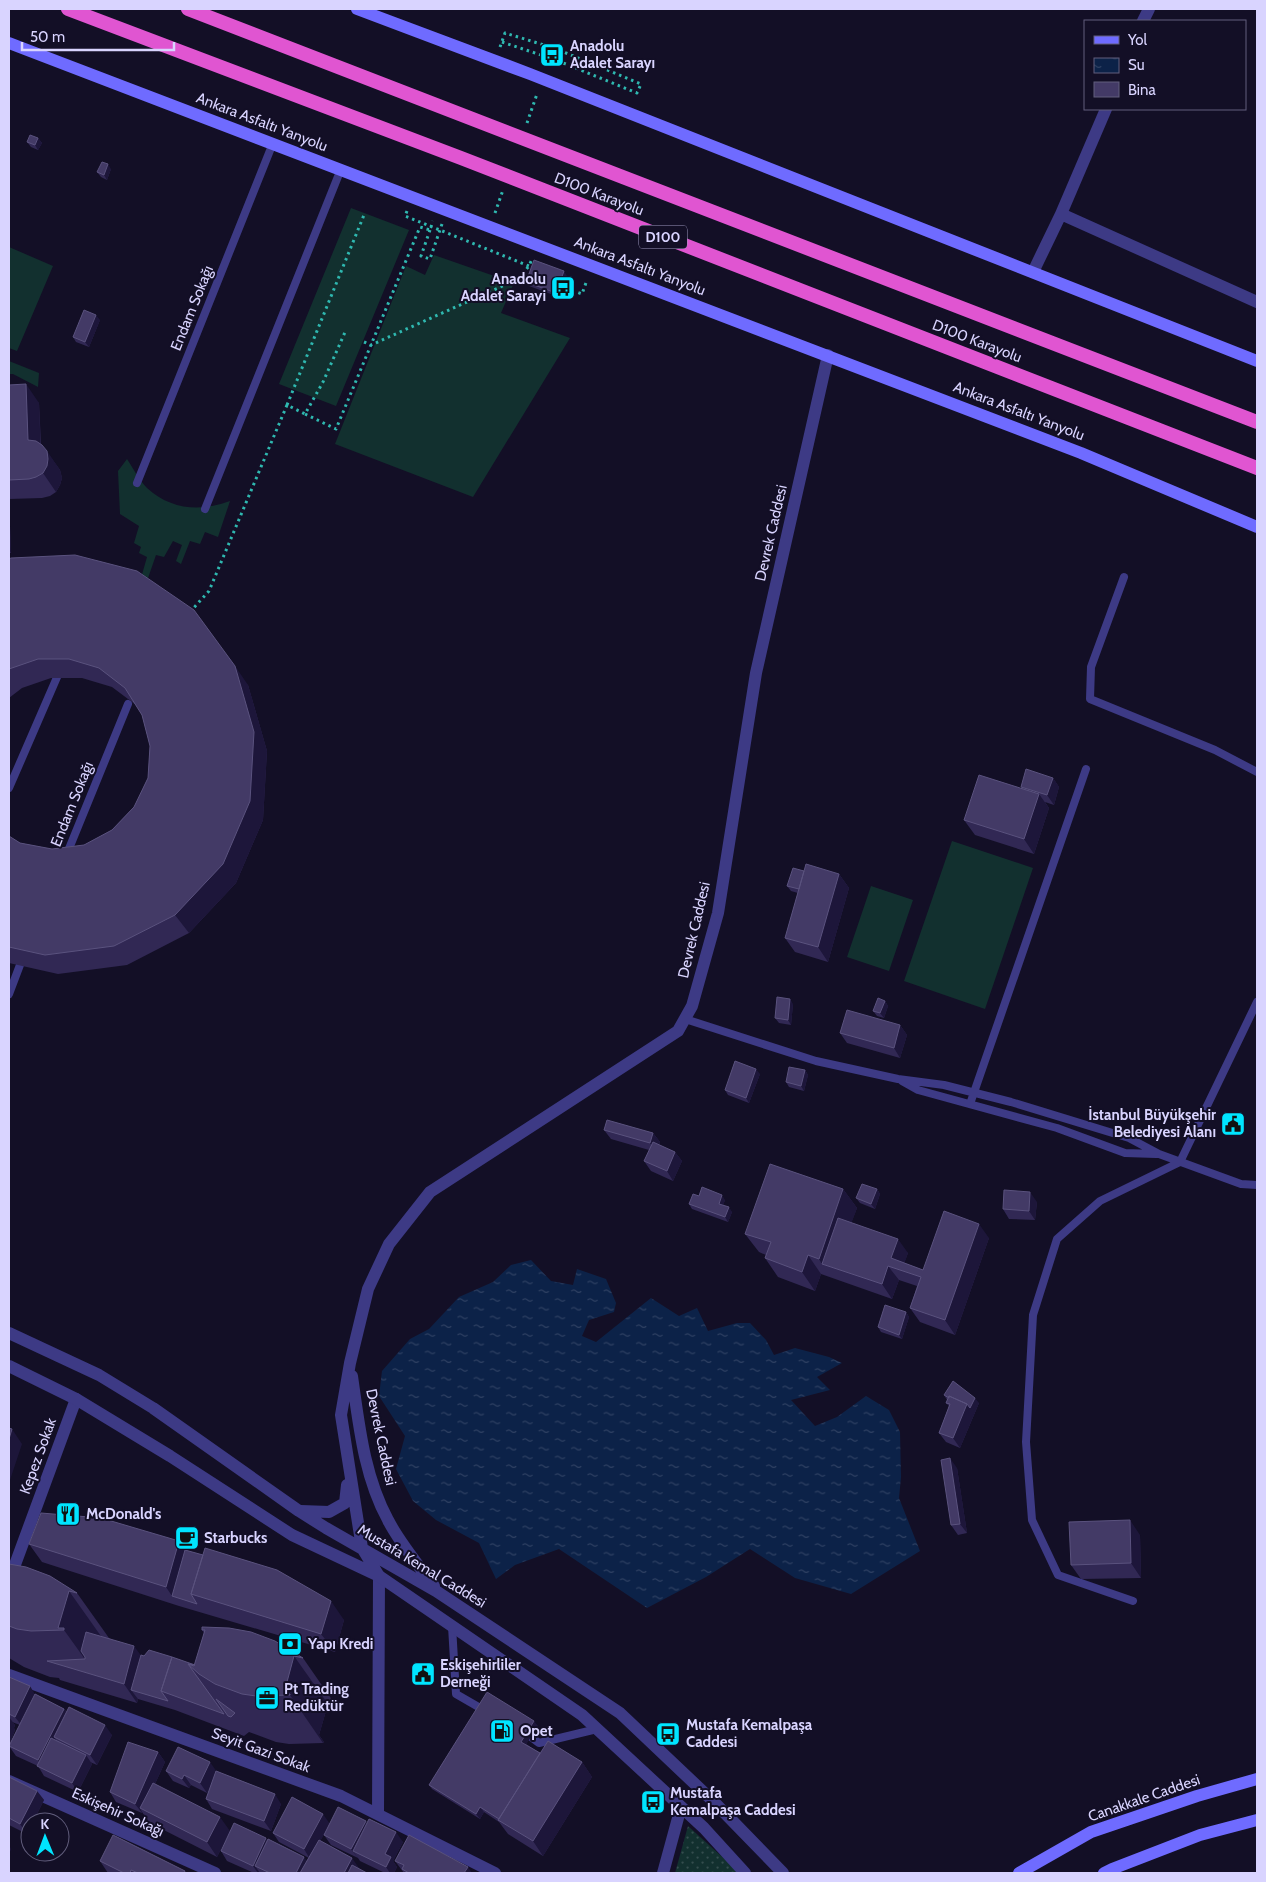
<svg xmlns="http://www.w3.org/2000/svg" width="1266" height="1882" viewBox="0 0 1266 1882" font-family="Cabin,sans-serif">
<defs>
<pattern id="park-dots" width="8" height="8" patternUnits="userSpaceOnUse" patternTransform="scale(1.25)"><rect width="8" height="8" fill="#12302f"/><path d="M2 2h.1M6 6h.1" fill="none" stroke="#344d4e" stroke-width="1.8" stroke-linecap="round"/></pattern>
<pattern id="water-ripples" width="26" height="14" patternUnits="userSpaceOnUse" patternTransform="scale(1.25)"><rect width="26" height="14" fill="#0c2248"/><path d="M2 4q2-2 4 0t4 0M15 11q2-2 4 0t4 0" fill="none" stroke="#2f4163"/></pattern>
</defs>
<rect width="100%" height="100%" fill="#130f26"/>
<path fill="#12302f" d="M351 208 409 230 336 406 279 384Z
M9 247 53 266 17 351 9 348Z
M434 255 500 278 513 285 501 313 570 338 473 497 335 444 406 266 425 275Z
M9 361 39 373 38 387 13 374H9Z
M127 459C133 468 139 480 147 488 171 510 201 512 230 501L218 537 205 532 200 544 190 541 181 564 176 561 182 545 173 541 164 557 156 555 147 581 141 578 147 557 139 553 141 547 134 543 139 526 120 514 118 471Z
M952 841 1033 868 985 1009 904 981Z
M871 886 913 900 889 971 847 957Z"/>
<path fill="url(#park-dots)" d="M688 1826 740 1873H675Z"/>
<path fill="url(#water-ripples)" d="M531 1260 551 1281 573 1285 577 1269 606 1279 616 1303 614 1312 589 1320 582 1336 596 1342 651 1298 679 1316 697 1308 708 1331 737 1323H750L766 1340 774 1355 795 1348 829 1357 842 1363 817 1377 830 1390 791 1400 815 1426 837 1417 866 1396 889 1410 900 1432 901 1477 899 1498 920 1551 851 1594 795 1578 750 1549 706 1577 647 1608 559 1549 515 1565 496 1579 479 1543 436 1520 413 1501 396 1469 405 1436 379 1396 382 1371 410 1339 429 1329 459 1297 493 1282 511 1265Z"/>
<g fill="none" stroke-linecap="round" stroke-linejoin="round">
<path stroke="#2fb8b0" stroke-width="3" stroke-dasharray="2.5 4" stroke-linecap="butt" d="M500 47 505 33 554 48 641 84 637 93 556 60 502 42
M548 64 554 48
M527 123 537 94
M407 211 405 216 529 266
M495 213 503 190
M430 230 421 256 430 259 442 224
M560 286 582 294 587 280
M364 342 371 345 518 279 529 266 532 259
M287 405 364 215
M305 414 336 429 420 227 430 230 433 221
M190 612 209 591 287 405 305 414 323 382 346 330"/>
<path stroke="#3d3a85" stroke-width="8" d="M137 483 273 143
M205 509 341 169
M1124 577 1091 667 1090 699 1215 750 1257 772
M9 788 61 668
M66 856 128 704
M9 994 23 957
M685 1019 816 1061 898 1079 944 1085 1011 1102 1129 1138 1159 1154 1241 1184 1257 1185
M902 1081 918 1090 1057 1128 1125 1153 1156 1154
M970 1104 1086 769
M1133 1601 1058 1575 1032 1520 1026 1442 1033 1315 1057 1239 1100 1201 1180 1162 1257 1002
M452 1626 456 1694 482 1709
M531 1737 539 1743 597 1729"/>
<path stroke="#3d3a85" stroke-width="12" d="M1143 21 1149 9
M1061 214 1257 302
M1033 272 1061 214 1106 109
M9 1581 76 1399
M9 1675 341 1796 495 1873
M9 1781 215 1873
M378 1814 379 1576
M663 1873 681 1807"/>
<path stroke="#3d3a85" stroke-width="12" d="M9 1333 99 1375 153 1408 299 1511 326 1528 436 1591 620 1713 715 1803 783 1873
M9 1366 76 1399 170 1456 292 1535 379 1576 582 1715 704 1828 745 1873
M352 1376C359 1425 364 1476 388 1520 399 1542 419 1566 434 1586
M301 1511 329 1512 345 1503 347 1485
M379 1576 362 1548 341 1415 350 1363 368 1289 389 1244 430 1192 678 1031 692 1006 718 913 756 673 828 355"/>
<path stroke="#6f6bff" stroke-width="12" d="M357 9 530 74 1257 361
M9 43 1081 453 1257 527
M1019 1873 1091 1832 1197 1796 1257 1779
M1104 1873 1112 1869 1200 1835 1257 1820"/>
<path stroke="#e055d1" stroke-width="14" d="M68 9 461 158 1257 468
M188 9 1257 422"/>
</g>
<path fill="#312854" d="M38 138 42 143 38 150 31 147 27 142Z
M111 169 107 180 101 177 97 172Z
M567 276 559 297 529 286 526 282Z
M100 320 89 347 76 342 73 337Z
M9 385 39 403 41 444 60 470 62 478 60 485 56 492 50 496 42 498 9 499 11 553H9Z
M9 559 248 685 267 751 263 820 236 883 189 933 127 965 58 974 9 963V836L20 843 52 849 84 845 112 830 134 807 148 778 150 746 142 715 136 705 112 687 82 678H51L22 688 9 698Z
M1053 778 1059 787 1054 805 1045 802 1049 808 1034 854 975 835 964 820 1022 788 1021 787Z
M804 871 839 874 849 888 828 962 795 952 785 938 798 893 791 891 787 886Z
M885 1001 888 1006 884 1018 877 1016 873 1011Z
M793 1004 791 1025 779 1023 775 1018Z
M900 1025 907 1035 900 1058 847 1043 840 1033Z
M805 1070 808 1075 804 1091 789 1087 786 1082Z
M760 1074 749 1103 728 1095 725 1090Z
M604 1130 653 1133 660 1142 659 1145 675 1152 682 1161 673 1181 651 1171 644 1161 649 1150 611 1139Z
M843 1189 857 1208 851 1223 908 1253 904 1263 923 1270 989 1238 955 1335 920 1322 910 1308 917 1286 899 1280 892 1299 821 1274 815 1291 778 1277 765 1258 766 1255 759 1252 745 1234Z
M877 1189 880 1194 875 1209 860 1203 856 1198Z
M699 1196 725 1200 723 1205 732 1212 728 1222 692 1209 689 1204Z
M1037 1202 1035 1220 1009 1219 1003 1209Z
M906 1312 909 1317 902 1339 881 1332 878 1327Z
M944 1395 979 1403 960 1448 946 1442 939 1433 949 1406 946 1403 947 1400Z
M957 1468 967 1533 958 1535 951 1525Z
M1140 1535 1141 1578 1081 1579 1071 1565Z
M29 1544 185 1550 344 1620 335 1652 179 1606 42 1562Z
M9 1564 77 1593 109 1638 141 1655 195 1665 204 1633 202 1630V1627L303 1658 337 1707 328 1704 319 1735 324 1742 323 1743 289 1744 276 1742 249 1732 244 1736 175 1710 138 1699 137 1703 60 1680 59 1678 50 1677 24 1667 9 1658Z
M9 1677 35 1695 64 1709 67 1712 112 1735 97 1765 90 1762 92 1764 78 1792 44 1776 38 1766 16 1756 9 1746 20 1725 12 1722 15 1725 14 1728 15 1730 9 1745Z
M538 1726 526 1744 540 1753 582 1762 592 1777 543 1856 508 1834 499 1822 484 1812 480 1819 432 1789 429 1785Z
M158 1752 165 1762 155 1784 230 1831 217 1857 150 1823 142 1812V1813L116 1802 110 1792Z
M166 1771H217L281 1804 271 1831 212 1809 206 1799 211 1784 207 1793 191 1785 189 1788 173 1781Z
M9 1777 37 1791 44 1800 27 1834 9 1825Z
M367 1823 403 1842 393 1861 397 1867 394 1873H385L360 1861 358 1858 331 1845 324 1835 326 1831 320 1841 359 1868 358 1869 367 1873H254L227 1861 221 1851 267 1840 307 1861 309 1858 279 1842 273 1833 329 1824Z
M100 1861 186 1873H108Z
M395 1861 472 1873H404Z"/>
<path fill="#1d163a" d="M38 138 42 143 38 150 35 145Z
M108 164 111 169 107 180 104 175Z
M564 271 567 276 559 297 556 293Z
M96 315 100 320 89 347 85 342Z
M26 384 39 403 41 458 28 440Z
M47 451 60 470 62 478 60 485 56 492 43 473Z
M9 498V499L11 553 9 550Z
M235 666 248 685 267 751 263 820 236 883 189 933 175 915Z
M1053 778 1059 787 1054 805 1047 795Z
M1039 794 1049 808 1034 854 1024 839Z
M839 874 849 888 828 962 818 947Z
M790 999 793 1004 791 1025 788 1020Z
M885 1001 888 1006 884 1018 880 1013Z
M900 1025 907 1035 900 1058 894 1048Z
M756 1069 760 1074 749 1103 746 1098Z
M805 1070 808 1075 804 1091 801 1086Z
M653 1133 660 1142 657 1153 650 1143Z
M675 1152 682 1161 673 1181 667 1171Z
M843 1189 857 1208 835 1268 822 1264 819 1259Z
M877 1189 880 1194 875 1209 871 1204Z
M1030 1192 1037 1202 1035 1220 1029 1211Z
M722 1195 725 1200 722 1209 719 1204Z
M729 1207 732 1212 728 1222 725 1217Z
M979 1224 989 1238 955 1335 945 1320Z
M898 1239 908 1253 902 1270 891 1258Z
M808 1255 821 1274 815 1291 802 1272Z
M888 1266 899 1280 892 1299 882 1284Z
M906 1312 909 1317 902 1339 899 1335Z
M975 1398 979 1403 960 1448 953 1438 967 1404Z
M12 1429 22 1444 9 1483V1439Z
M950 1458 957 1468 967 1533 960 1524Z
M1130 1520 1140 1535 1141 1578 1131 1563Z
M179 1541 192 1560 172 1596 166 1587Z
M69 1591 103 1639 97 1676 64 1630 58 1628Z
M331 1601 344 1620 335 1652 321 1634Z
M134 1646 148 1665 131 1690 138 1699 137 1703 124 1684Z
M294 1656 328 1704 319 1735 324 1742 323 1743 290 1695 284 1693Z
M30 1686 36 1696 22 1726 15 1717Z
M64 1709 71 1718 54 1737 58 1743 45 1770 38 1760Z
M9 1717 15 1725 14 1728 15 1730 9 1745Z
M534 1721 538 1726 525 1746 521 1742Z
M105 1725 112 1735 97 1765 90 1755Z
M158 1752 165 1762 143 1810 140 1808 142 1812V1813L135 1804Z
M86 1755 92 1764 78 1792 72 1783Z
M210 1762 217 1772 207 1793 200 1783Z
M582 1762 592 1777 543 1856 533 1841Z
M184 1775 191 1785 189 1788 182 1779Z
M37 1791 44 1800 33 1822H30V1828L27 1834 20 1824Z
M275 1794 281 1804 271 1831 264 1821Z
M480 1807 484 1812 480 1819 476 1814Z
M323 1814 330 1824 310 1859 304 1849Z
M220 1817 230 1831 217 1857 207 1842Z
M366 1821 372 1830 353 1851 358 1858 351 1849Z
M396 1832 403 1842 393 1861 397 1867 394 1873H390L386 1867 385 1854Z
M266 1838 273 1848 255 1866 260 1873H258L253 1866Z
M9 1845 11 1849 9 1855Z
M304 1857 311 1866 307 1873H296Z
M352 1858 359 1868 356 1873H344Z
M468 1867 472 1873H464Z"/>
<path fill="#433a66" stroke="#5a527e" d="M30 135 38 138 35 145 27 142Z
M102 162 108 164 104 175 97 172Z
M534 260 564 271 556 293 526 282Z
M84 310 96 315 85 342 73 337Z
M26 384 28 440 36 441 42 445 47 451 48 459 47 466 43 473 36 477 29 479 9 480V385Z
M75 555 137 571 194 610 235 666 254 732 250 801 223 864 175 915 114 946 45 955 9 947V836L20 843 52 849 84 845 112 830 134 807 148 778 150 746 142 715 125 688 99 668 69 659H38L9 669V559L11 558Z
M1026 769 1053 778 1047 795 1021 787Z
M979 775 1039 794 1024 839 964 820Z
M806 864 839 874 818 947 785 938Z
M793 868 804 871 799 889 787 886Z
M777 997 790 999 788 1020 775 1018Z
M878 998 885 1001 880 1013 873 1011Z
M847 1010 900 1025 894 1048 840 1033Z
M735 1061 756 1069 746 1098 725 1090Z
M789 1067 805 1070 801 1086 786 1082Z
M607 1120 653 1133 650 1143 604 1130Z
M653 1142 675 1152 667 1171 644 1161Z
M770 1164 843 1189 819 1259 808 1255 802 1272 765 1258 771 1242 745 1234Z
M862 1184 877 1189 871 1204 856 1198Z
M702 1187 722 1195 719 1204 729 1207 725 1217 689 1204 693 1194 699 1196Z
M1004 1190 1030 1192 1029 1211 1003 1209Z
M944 1211 979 1224 945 1320 910 1308 921 1277 888 1266 882 1284 822 1264 838 1218 898 1239 891 1258 923 1270Z
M885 1305 906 1312 899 1335 878 1327Z
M953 1381 975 1398 970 1408 967 1404 949 1396V1398L944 1395Z
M949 1396 967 1404 953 1438 939 1433 950 1404 946 1403Z
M9 1428 12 1429 9 1439Z
M950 1458 960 1524 951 1525 941 1460Z
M41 1513 101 1518 179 1541 166 1587 29 1544Z
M1130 1520 1131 1563 1071 1565 1069 1522Z
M205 1548 277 1570 331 1601 321 1634 191 1594Z
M185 1550 203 1555 191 1594 197 1604 172 1596Z
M9 1564 26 1567 50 1576 77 1593 69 1591 58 1628H64V1630L31 1631 17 1629 9 1626Z
M202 1627 229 1628 251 1632 275 1641 303 1658 294 1656 284 1693 290 1694V1695L256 1696 242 1694 215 1684 199 1674 188 1664 194 1666 205 1630H202Z
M86 1632 134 1646 124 1684 47 1661 85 1659V1657L81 1651Z
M149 1650 172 1657 161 1691 168 1701 131 1690 141 1655 144 1656Z
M172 1657 195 1665 188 1664 224 1714 161 1691Z
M9 1677 30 1686 15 1717 9 1714Z
M487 1692 534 1721 521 1742 540 1753 499 1819 480 1807 476 1814 429 1785Z
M35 1694 64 1709 38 1760 9 1746Z
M216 1699 235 1713 231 1717 228 1716Z
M69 1707 105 1725 90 1755 54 1737Z
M51 1738 86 1755 72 1783 37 1766Z
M548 1741 582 1762 533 1841 498 1820Z
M128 1742 158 1752 135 1804 110 1792Z
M178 1747 210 1762 200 1783 184 1775 182 1779 166 1771Z
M216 1771 275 1794 264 1821 206 1799Z
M9 1777 37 1791 20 1824 9 1818Z
M153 1783 220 1817 207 1842 140 1808Z
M292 1797 323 1814 304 1849 273 1833Z
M338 1807 366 1821 351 1849 324 1835Z
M369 1819 396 1832 385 1854 391 1857 386 1867 353 1851Z
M234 1823 266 1838 253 1866 221 1851Z
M113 1835 185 1871 184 1873H138L131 1870 130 1873H124L100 1861Z
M409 1835 468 1867 464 1873H421L419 1872 418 1873H409L402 1869 404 1865 395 1861Z
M268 1839 304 1857 296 1873H270L255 1866Z
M319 1840 352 1858 344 1873H300Z
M352 1865 367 1873H348Z"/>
<defs>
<symbol id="bus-square" viewBox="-11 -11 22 22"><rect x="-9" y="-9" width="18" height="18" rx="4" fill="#00e5ff" stroke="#130f26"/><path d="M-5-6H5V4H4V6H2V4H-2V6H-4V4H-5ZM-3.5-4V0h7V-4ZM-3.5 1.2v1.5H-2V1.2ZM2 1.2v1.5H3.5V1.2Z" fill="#111"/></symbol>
<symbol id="civic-square" viewBox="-11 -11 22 22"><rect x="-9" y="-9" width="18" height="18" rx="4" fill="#00e5ff" stroke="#130f26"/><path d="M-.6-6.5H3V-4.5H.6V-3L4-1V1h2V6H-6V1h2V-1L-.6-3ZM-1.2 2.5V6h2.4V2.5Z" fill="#111"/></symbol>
<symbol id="restaurant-square" viewBox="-11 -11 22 22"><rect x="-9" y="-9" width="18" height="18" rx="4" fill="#00e5ff" stroke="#130f26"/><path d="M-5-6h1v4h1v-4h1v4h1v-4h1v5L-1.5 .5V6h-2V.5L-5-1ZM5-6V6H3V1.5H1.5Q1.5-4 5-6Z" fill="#111"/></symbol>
<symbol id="cafe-square" viewBox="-11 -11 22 22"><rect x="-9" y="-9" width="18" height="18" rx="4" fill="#00e5ff" stroke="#130f26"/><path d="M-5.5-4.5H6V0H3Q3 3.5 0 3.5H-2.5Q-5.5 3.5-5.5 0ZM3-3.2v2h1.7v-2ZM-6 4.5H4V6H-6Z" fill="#111"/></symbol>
<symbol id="bank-square" viewBox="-11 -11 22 22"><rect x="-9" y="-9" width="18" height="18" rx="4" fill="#00e5ff" stroke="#130f26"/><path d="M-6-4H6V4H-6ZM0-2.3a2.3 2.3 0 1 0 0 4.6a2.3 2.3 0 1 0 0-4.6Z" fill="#111"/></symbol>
<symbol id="office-square" viewBox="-11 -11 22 22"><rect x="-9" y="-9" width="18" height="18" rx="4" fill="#00e5ff" stroke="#130f26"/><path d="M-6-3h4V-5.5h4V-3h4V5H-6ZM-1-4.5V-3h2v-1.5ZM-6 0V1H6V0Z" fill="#111"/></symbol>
<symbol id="fuel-square" viewBox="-11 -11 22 22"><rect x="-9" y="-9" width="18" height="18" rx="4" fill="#00e5ff" stroke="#130f26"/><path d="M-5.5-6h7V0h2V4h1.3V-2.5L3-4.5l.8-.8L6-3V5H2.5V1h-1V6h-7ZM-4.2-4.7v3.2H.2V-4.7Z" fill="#111"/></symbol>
</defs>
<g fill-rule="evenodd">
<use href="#bus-square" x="538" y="41" width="28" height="28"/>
<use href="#bus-square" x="549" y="274" width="28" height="28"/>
<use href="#civic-square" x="1219" y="1110" width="28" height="28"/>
<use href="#restaurant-square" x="54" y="1500" width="28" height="28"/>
<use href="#cafe-square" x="173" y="1524" width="28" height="28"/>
<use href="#bank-square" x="276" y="1630" width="28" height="28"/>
<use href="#civic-square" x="409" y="1660" width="28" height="28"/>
<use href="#office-square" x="253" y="1684" width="28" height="28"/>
<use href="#fuel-square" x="488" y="1717" width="28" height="28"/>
<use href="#bus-square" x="654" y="1720" width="28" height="28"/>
<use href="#bus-square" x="639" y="1788" width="28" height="28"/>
</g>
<g text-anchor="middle" stroke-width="4" stroke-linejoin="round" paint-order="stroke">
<rect fill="#130f26" stroke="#9e99be" stroke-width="1" x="639" y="225.5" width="48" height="23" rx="4"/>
<g font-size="14" font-weight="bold" fill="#d9d4ff">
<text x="663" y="242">D100</text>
</g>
<g font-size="15" font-weight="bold" fill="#d9d4ff" stroke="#130f26" text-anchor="start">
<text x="570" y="51">Anadolu<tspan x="570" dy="17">Adalet Sarayı</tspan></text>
<text x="546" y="284" text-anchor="end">Anadolu<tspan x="546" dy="17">Adalet Sarayi</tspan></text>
<text x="1216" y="1120" text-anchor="end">İstanbul Büyükşehir<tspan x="1216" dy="17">Belediyesi Alanı</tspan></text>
<text x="86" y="1519">McDonald's</text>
<text x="204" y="1543">Starbucks</text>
<text x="308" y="1649">Yapı Kredi</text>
<text x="440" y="1670">Eskişehirliler<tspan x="440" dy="17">Derneği</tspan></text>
<text x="284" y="1694">Pt Trading<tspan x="284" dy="17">Redüktür</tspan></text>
<text x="686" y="1730">Mustafa Kemalpaşa<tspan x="686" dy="17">Caddesi̇</tspan></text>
<text x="520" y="1736">Opet</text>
<text x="670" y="1798">Mustafa<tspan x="670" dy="17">Kemalpaşa Caddesi</tspan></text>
</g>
<g font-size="15" fill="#d9d4ff" stroke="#130f26">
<text transform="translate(262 122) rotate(21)" y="5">Ankara Asfaltı Yanyolu</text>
<text transform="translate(599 194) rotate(21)" y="5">D100 Karayolu</text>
<text transform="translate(640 266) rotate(21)" y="5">Ankara Asfaltı Yanyolu</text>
<text transform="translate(192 308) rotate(-68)" y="5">Endam Sokağı</text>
<text transform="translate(977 341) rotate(21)" y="5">D100 Karayolu</text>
<text transform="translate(1019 411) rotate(21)" y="5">Ankara Asfaltı Yanyolu</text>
<text transform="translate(771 533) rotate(-77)" y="5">Devrek Caddesi</text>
<text transform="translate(72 804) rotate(-68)" y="5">Endam Sokağı</text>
<text transform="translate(694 930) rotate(-77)" y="5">Devrek Caddesi</text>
<text transform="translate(381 1437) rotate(78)" y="5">Devrek Caddesi</text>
<text transform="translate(38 1456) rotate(-70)" y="5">Kepez Sokak</text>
<text transform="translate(422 1566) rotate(31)" y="5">Mustafa Kemal Caddesi</text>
<text transform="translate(261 1750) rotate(20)" y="5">Seyit Gazi Sokak</text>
<text transform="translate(1144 1798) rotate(-19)" y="5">Canakkale Caddesi</text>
<text transform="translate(118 1812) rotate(24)" y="5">Eskişehir Sokağı</text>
</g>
</g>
<rect width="1266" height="1882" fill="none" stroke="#d9d4ff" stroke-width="20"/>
<rect x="1084" y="20" width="162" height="90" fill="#130f26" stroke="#625e7d"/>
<rect x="1094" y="36" width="25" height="8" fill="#6f6bff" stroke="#625e7d"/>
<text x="1128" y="45" font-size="15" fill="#d9d4ff">Yol</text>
<rect x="1094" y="58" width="25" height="15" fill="url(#water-ripples)" stroke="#625e7d"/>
<text x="1128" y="70" font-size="15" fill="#d9d4ff">Su</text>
<rect x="1094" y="82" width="25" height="15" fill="#433a66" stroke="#625e7d"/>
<text x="1128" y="95" font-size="15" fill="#d9d4ff">Bina</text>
<g transform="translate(45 1837) rotate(359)"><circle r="24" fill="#130f26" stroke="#625e7d"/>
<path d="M0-4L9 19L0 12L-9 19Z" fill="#00e5ff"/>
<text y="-8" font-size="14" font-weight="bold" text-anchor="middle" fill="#d9d4ff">K</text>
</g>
<path d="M22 42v8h152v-8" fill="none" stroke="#d9d4ff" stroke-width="2.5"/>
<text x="30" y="42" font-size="15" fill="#d9d4ff" stroke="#130f26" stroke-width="4" paint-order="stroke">50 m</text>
</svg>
